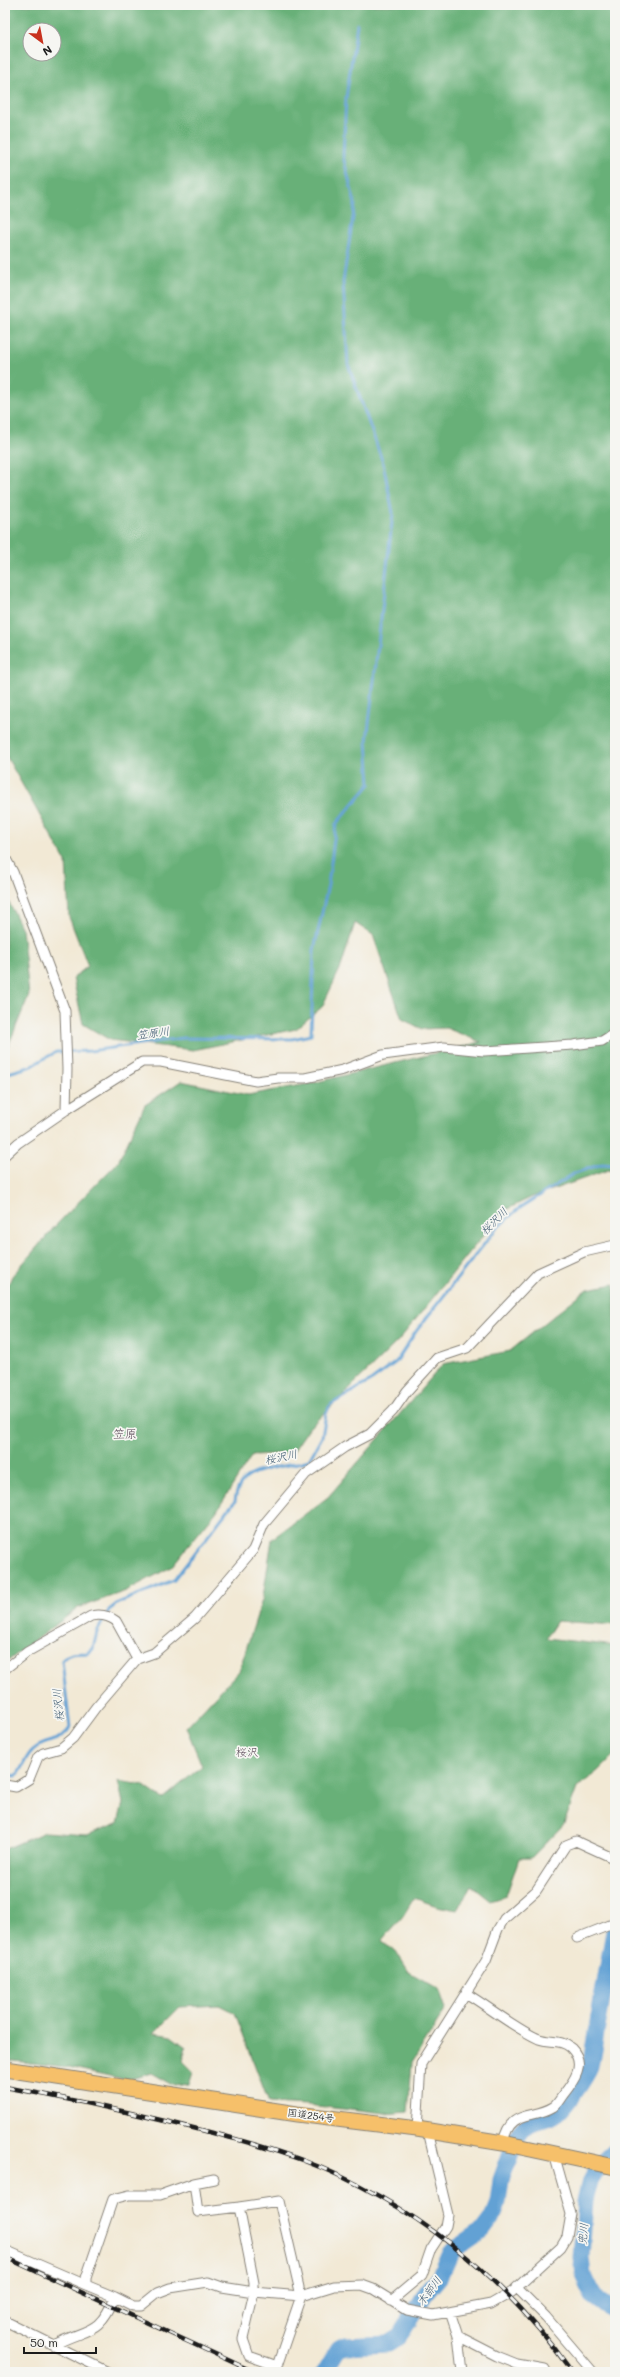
<svg xmlns="http://www.w3.org/2000/svg" width="620" height="2377" viewBox="0 0 620 2377" font-family="Mali,'Klee One',sans-serif">
<rect width="100%" height="100%" fill="#f6f6f2"/>
<filter id="ink" filterUnits="userSpaceOnUse"><feTurbulence type="fractalNoise" baseFrequency=".025" numOctaves="2"/><feDisplacementMap in="SourceGraphic" scale="8" xChannelSelector="R" yChannelSelector="G"/><feConvolveMatrix kernelMatrix="1 2 1 2 8 2 1 2 1" color-interpolation-filters="sRGB"/></filter>
<filter id="wash" filterUnits="userSpaceOnUse"><feTurbulence type="fractalNoise" baseFrequency=".012" numOctaves="4" result="noise"/><feDisplacementMap in="SourceGraphic" scale="16" xChannelSelector="R" yChannelSelector="G"/><feGaussianBlur stdDeviation="0.9" result="paint"/><feColorMatrix in="noise" values="0 0 0 0 0 0 0 0 0 0 0 0 0 0 0 0 0 1.4 0 .05"/><feComposite in="paint" operator="in"/></filter>
<g filter="url(#wash)">
<rect width="100%" height="100%" fill="#f2e9d5"/>
<path fill="#68b078" stroke="#42664a" fill-rule="evenodd" d="M5 5H615V1172L608 1170 532 1197 503 1211 399 1340 309 1428 292 1453 252 1455 216 1512 171 1567 126 1591 78 1608 5 1663V1293L12 1276 57 1224 118 1162 145 1105 181 1081 248 1095 313 1083 481 1042 446 1028 422 1029 402 1019 373 935 355 923 341 967 322 1007 296 1029 193 1050 110 1040 83 1024 73 978 88 966 69 917 66 862 5 754ZM30 30H54V54H30Z
M5 894 22 929 29 995 5 1054Z
M615 1284V1625L557 1621 546 1638 615 1646V1754L599 1770 577 1788 564 1824 531 1858H519L506 1896 491 1901 471 1885 457 1910 437 1906 414 1898 403 1916 381 1942 396 1951 409 1972 439 1989 446 2009 412 2063 408 2112 385 2114 308 2105 269 2103 235 2013 219 2005 180 2007 154 2033 171 2036 186 2047 183 2061 193 2071 189 2084 174 2086 151 2073 128 2080 68 2067 5 2060V1849L45 1832 87 1835 118 1823 123 1803 118 1781 142 1785 163 1799 202 1766 186 1727 239 1671 263 1597 272 1539 328 1497 443 1364 510 1351 587 1289Z"/>
<g fill="none" stroke-linecap="round" stroke-linejoin="round">
<path stroke="#62a1d4" stroke-width="3" d="M5 1077 8 1073 29 1067 56 1052 90 1051 183 1038 292 1039 311 1035 314 950 328 885 336 824 370 784 367 741 393 513 383 463 348 364 343 282 355 204 343 156 346 98 357 24
M5 1774 16 1776C23 1768 25 1757 33 1750 45 1739 59 1744 70 1728L62 1660C71 1651 76 1654 88 1653L93 1649 97 1632 109 1610 118 1603 174 1580 235 1501C239 1463 281 1470 309 1460L322 1437 326 1414 330 1405 372 1380 396 1362 417 1330 496 1229 517 1210 575 1173 602 1164 615 1165"/>
<path stroke="#62a1d4" stroke-width="17" d="M517 2136C530 2115 541 2125 556 2114 565 2108 586 2077 590 2067L615 1926
M615 2152 595 2171 590 2181 585 2201 581 2258 583 2275 593 2296 615 2312
M324 2372 338 2349 346 2346 388 2344 399 2337 425 2294 441 2275 451 2252 483 2230 492 2218 498 2203 501 2180 512 2150"/>
</g>
</g>
<g filter="url(#ink)">
<g fill="none" stroke-linecap="round" stroke-linejoin="round">
<defs>
<path id="minor" d="M5 857 13 872 65 1011 67 1069 66 1110
M5 1155 18 1143 66 1110 142 1062H161L256 1081 278 1078H305L343 1070 383 1055 444 1047 484 1051 573 1045 602 1041 615 1033
M5 1669 27 1652 91 1616C100 1614 108 1615 116 1621L137 1659
M5 1785 16 1787 29 1779 38 1757 43 1753 61 1748 73 1738 96 1707 137 1659 154 1653 195 1618 253 1550 264 1524 306 1474 345 1447 370 1434 393 1411 407 1391 437 1358 467 1348 538 1273 584 1252 615 1245
M577 1938 615 1923
M467 1994C489 2007 516 2029 539 2039 550 2043 561 2039 571 2048 587 2064 574 2081 563 2095 560 2099 557 2105 553 2107 532 2120 510 2108 503 2143
M417 2129 421 2064 486 1961 498 1929 504 1919 536 1891 566 1845 576 1841 580 1843 615 1859
M214 2179 194 2183 198 2212 239 2207
M279 2201 301 2296 277 2366 249 2356 243 2339 254 2292V2283L239 2207Z
M5 2250 86 2285
M516 2287 546 2317 593 2372
M115 2297 86 2285V2278L113 2199 129 2195H160L194 2183
M391 2301 422 2275 431 2249 446 2226 448 2215 428 2131
M450 2312 458 2336 462 2372
M5 2321 108 2372
M458 2336 497 2356 517 2364 545 2369 546 2372
M54 2345C87 2327 98 2337 115 2297L133 2306H141L157 2293 170 2288 208 2282 222 2287 254 2292 301 2296 334 2286 362 2285 373 2289 407 2310 433 2315 491 2304 512 2292 561 2247 567 2237 571 2214 554 2154"/>
<path id="trunk" d="M5 2069 297 2114 417 2129 503 2143 615 2167"/>
</defs>
<use href="#minor" stroke="#878278" stroke-width="11"/>
<use href="#trunk" stroke="#878278" stroke-width="17"/>
<use href="#minor" stroke="#fff" stroke-width="9"/>
<use href="#trunk" stroke="#f6c06b" stroke-width="15"/>
<defs>
<path id="rail" d="M5 2087C60 2097 115 2109 169 2122 214 2133 258 2144 302 2160 411 2201 505 2277 572 2372
M5 2257 254 2372"/>
</defs>
<use href="#rail" stroke="#1c1c1c" stroke-width="4.5"/>
<use href="#rail" stroke="#f6f6f2" stroke-width="3" stroke-dasharray="9" stroke-linecap="butt"/>
</g>
</g>
<g text-anchor="middle" stroke-width="3.5" stroke-linejoin="round" paint-order="stroke">
<g font-size="10" fill="#1c1c1c" stroke="#f6f6f2">
<text transform="translate(311 2115) rotate(8)" y="4">国道254号</text>
</g>
<g font-size="11" font-style="italic" fill="#3c586f" stroke="#f6f6f2">
<text transform="translate(153 1033) rotate(-8)" y="4">笠原川</text>
<text transform="translate(494 1221) rotate(-45)" y="4">桜沢川</text>
<text transform="translate(281 1457) rotate(-12)" y="4">桜沢川</text>
<text transform="translate(58 1705) rotate(-96)" y="4">桜沢川</text>
<text transform="translate(583 2234) rotate(-85)" y="4">兜川</text>
<text transform="translate(429 2291) rotate(-54)" y="4">木部川</text>
</g>
<g font-size="11" fill="#5b4a59" stroke="#f6f6f2">
<text x="247" y="1756">桜沢</text>
</g>
<g font-size="12" fill="#5b4a59" stroke="#f6f6f2">
<text x="125" y="1438">笠原</text>
</g>
</g>
<rect width="620" height="2377" fill="none" stroke="#f6f6f2" stroke-width="20"/>
<g transform="translate(42 42) rotate(148)"><circle r="19" fill="#f6f6f2" stroke="#9f9f9c"/>
<path d="M0-3L7 15L0 10L-7 15Z" fill="#c8321e"/>
<text y="-6" font-size="11" font-weight="bold" text-anchor="middle" fill="#1c1c1c">N</text>
</g>
<path d="M24 2347v6h72v-6" fill="none" stroke="#1c1c1c" stroke-width="2"/>
<text x="30" y="2347" font-size="12" fill="#1c1c1c" stroke="#f6f6f2" stroke-width="3" paint-order="stroke">50 m</text>
</svg>
